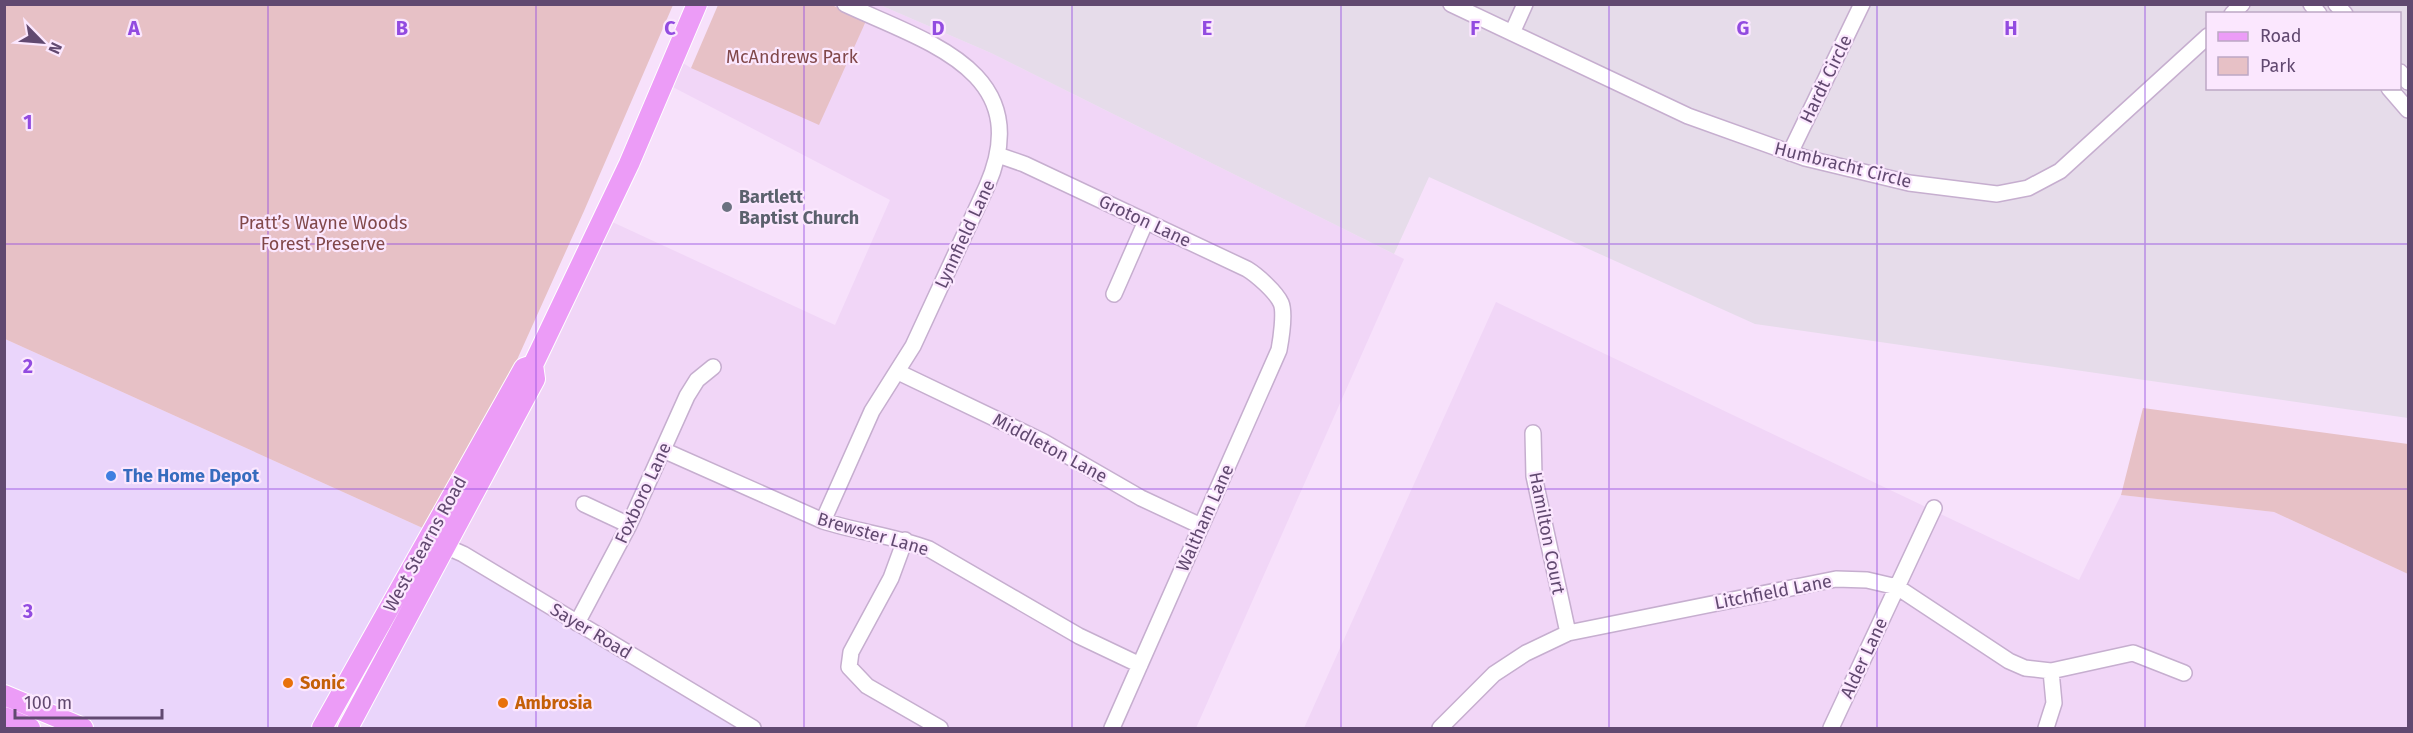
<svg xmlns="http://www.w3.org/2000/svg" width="2413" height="733" viewBox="0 0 2413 733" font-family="'Fira Sans',sans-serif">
<rect width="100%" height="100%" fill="#f7e1fb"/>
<path fill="#f1d6f7" d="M873 5H880L991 53 1404 259 1196 728H747L440 549 608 220 835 325 890 200 667 84 678 60 691 68 864 26Z
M1496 302 2079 580 2121 495 2274 512 2408 574V728H1304Z"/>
<path fill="#ead5fb" d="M5 339 438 535 330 728H87L5 692Z
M440 549 747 728H341Z"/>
<path fill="#e6dcea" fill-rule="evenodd" d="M880 5H2408V418L1755 324 1429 177 1394 254 991 53ZM2208 14H2400V88H2208Z"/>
<path fill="#e7c1c6" d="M5 5H673L584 211 438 535 5 339Z
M718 5H832L866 21 819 125 691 68Z
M2143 408 2408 444V574L2274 512 2121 495Z"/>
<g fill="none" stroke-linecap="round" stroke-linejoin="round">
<defs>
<path id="minor" d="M1451 4 1688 116 1805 158 1909 183 1997 194 2028 188 2060 171 2208 36
M2311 4 2319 14
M2336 4 2345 14
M2232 14 2242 4
M1512 33 1525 4
M2400 72 2408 82
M2389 88 2408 110
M1790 153 1862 4
M998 155 1024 164 1247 269C1257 275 1276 292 1281 303 1285 312 1281 339 1279 350L1112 728
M1114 294 1146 221
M898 372 1042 441 1141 498 1201 526
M1533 433 1534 476 1568 633
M663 450 823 521C858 532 895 536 929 549L1079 636 1140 665
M584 504 629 525
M823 521 872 411 913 346 987 186C1037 71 926 42 845 4
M905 540 891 578 851 652 849 667 867 686 940 728
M438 543 463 554 753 728
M577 623 629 525 687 396 697 380 713 367
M1440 728 1494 674 1526 653 1568 633 1836 579 1867 580 1897 587 2009 661 2025 668 2051 671 2133 653 2184 673
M1831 728 1934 508
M2046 728 2054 703 2051 671"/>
<path id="major" d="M4 695 83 728
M4 717 30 728
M322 728 524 368 533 365
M348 728 535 379 533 365 629 164 697 4"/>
</defs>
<use href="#minor" stroke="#c6aecf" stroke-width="18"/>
<use href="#major" stroke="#fff" stroke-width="22"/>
<use href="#minor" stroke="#fff" stroke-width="15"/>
<use href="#major" stroke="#ec9cf7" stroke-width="20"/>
</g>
<path fill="none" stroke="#924be0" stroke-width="1.5" stroke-opacity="0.55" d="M268 4V728M536 4V728M804 4V728M1072 4V728M1341 4V728M1609 4V728M1877 4V728M2145 4V728M4 244H2408M4 489H2408"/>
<circle fill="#6b7280" stroke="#fbe7fe" stroke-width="2" cx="727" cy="207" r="6"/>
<circle fill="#3f7fe0" stroke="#fbe7fe" stroke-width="2" cx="111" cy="476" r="6"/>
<g fill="#e8710a" stroke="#fbe7fe" stroke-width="2">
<circle cx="288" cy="683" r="6"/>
<circle cx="503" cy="703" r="6"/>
</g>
<g text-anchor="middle" stroke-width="4.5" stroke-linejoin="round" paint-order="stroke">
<g font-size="18" fill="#81484a" stroke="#fbe7fe">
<text x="792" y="63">McAndrews Park</text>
<text x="323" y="229">Pratt’s Wayne Woods<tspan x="323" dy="21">Forest Preserve</tspan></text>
</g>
<g font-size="18" fill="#614970" stroke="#fbe7fe">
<text transform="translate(1826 79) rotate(-64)" y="6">Hardt Circle</text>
<text transform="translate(1843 165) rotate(14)" y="6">Humbracht Circle</text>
<text transform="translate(1145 221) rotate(25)" y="6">Groton Lane</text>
<text transform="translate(965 234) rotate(-65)" y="6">Lynnfield Lane</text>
<text transform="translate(1050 448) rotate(28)" y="6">Middleton Lane</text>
<text transform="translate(643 493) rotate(-65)" y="6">Foxboro Lane</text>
<text transform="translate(1205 518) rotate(-66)" y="6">Waltham Lane</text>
<text transform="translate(1547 533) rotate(79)" y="6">Hamilton Court</text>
<text transform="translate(873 534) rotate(16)" y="6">Brewster Lane</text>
<text transform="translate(425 544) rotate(-61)" y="6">West Stearns Road</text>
<text transform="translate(1773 592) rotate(-11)" y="6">Litchfield Lane</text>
<text transform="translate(591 631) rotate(31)" y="6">Sayer Road</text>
<text transform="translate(1864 658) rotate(-65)" y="6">Alder Lane</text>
</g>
<g font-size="18" font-weight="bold" fill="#5b616d" stroke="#fbe7fe" text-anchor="start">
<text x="739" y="203">Bartlett<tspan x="739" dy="21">Baptist Church</tspan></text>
</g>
<g font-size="18" font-weight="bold" fill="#366cbe" stroke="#fbe7fe" text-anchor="start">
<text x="123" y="482">The Home Depot</text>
</g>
<g font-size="18" font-weight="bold" fill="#c56008" stroke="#fbe7fe" text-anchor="start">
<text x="300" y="689">Sonic</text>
<text x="515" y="709">Ambrosia</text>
</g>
</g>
<g font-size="20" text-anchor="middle" font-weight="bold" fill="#924be0" stroke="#fbe7fe" stroke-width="4.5" stroke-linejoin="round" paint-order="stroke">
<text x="134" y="35">A</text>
<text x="402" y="35">B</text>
<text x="670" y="35">C</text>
<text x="938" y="35">D</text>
<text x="1207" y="35">E</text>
<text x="1475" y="35">F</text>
<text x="1743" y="35">G</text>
<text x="2011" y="35">H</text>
<text x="28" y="129">1</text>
<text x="28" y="373">2</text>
<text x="28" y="618">3</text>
</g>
<rect width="2413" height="733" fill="none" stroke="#614970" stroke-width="12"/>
<rect x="2206" y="12" width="195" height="78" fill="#fbe7fe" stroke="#bda8c5" stroke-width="1.5"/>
<rect x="2218" y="32" width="30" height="9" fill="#ec9cf7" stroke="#bda8c5" stroke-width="1.5"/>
<text x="2260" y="42" font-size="18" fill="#614970">Road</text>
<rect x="2218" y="57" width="30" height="18" fill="#e7c1c6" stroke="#bda8c5" stroke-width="1.5"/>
<text x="2260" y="72" font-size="18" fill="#614970">Park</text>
<g transform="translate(42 42) rotate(115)" stroke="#fbe7fe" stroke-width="4.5" paint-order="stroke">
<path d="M0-4.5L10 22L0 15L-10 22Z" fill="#614970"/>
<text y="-9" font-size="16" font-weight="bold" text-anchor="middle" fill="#614970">N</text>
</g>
<path d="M15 709v9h147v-9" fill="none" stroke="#614970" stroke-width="3"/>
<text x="24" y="709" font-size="18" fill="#614970" stroke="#fbe7fe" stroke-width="4.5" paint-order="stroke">100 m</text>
</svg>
